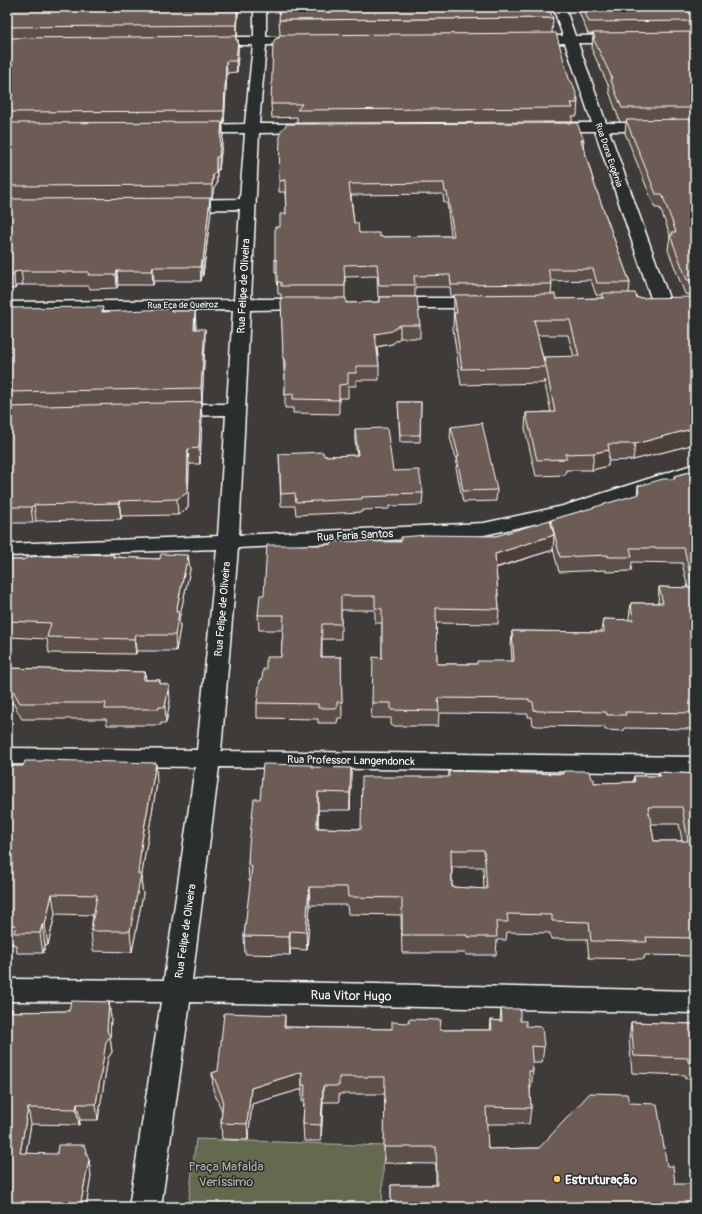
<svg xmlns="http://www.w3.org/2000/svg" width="702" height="1214" viewBox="0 0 702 1214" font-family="Pangolin,sans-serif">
<rect width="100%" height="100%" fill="#3e3b39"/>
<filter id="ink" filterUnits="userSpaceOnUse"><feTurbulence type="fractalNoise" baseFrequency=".025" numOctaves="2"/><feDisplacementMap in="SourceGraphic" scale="8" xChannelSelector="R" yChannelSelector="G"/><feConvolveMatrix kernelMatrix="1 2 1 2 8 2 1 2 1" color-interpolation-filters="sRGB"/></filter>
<g filter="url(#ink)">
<path fill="#646a50" stroke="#b2b4a8" d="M196 1139 384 1146 382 1207H188Z"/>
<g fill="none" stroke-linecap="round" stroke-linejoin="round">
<defs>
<path id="minor" d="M254 7H266V37H276L282 41 276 45H266L259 124H314L319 125 321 128 319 131 314 132 259 133 251 299H312L318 300 321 304 318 308 312 309 250 310 239 535 484 523 563 506 695 464V476L575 515 484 535 238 548 221 751 695 757V773L219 767 192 980 695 991V1013L190 1002 161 1207H129L161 1002 7 1001V979L164 980 195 767 7 764V748L197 750 217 549 7 556V544L218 536 226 415 172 416 165 414 163 410 165 406 172 404H227L233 310 7 312V302L234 300 240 209 180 210 175 208 172 205 175 202 180 200 240 199 245 133H192L187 132 185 129 187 126 192 125 245 124 253 45H208L202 41 208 37H254Z
M553 7H565L575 36 622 35 628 39 622 43H578L606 123H695V131H609L670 301 667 305 661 306 655 305 652 301 595 131H548L543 130 541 127 543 124 548 123H592L565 43 528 44 522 40 528 36H563Z
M388 298H484L490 299 493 303 490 307 484 308H388L382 307 379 303 382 299Z"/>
</defs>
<use href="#minor" stroke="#fff" stroke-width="3"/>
<use href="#minor" fill="#2a2d2e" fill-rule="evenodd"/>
</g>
<path fill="#5d4f48" stroke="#fff" fill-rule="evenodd" d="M7 7H238L237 37H236V40H238V52L237 72 227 73 224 124H223V135L219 170H217V184L214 188 212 198H210L211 211 203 275H202L201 281H154L153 285H118L117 288 90 289 89 286H62V285H23L16 286 15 289H7Z
M577 7H695V444L633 460 608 461V466L592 470H566L565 475 536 476 525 429 526 413 551 412 544 380V383L461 385 453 329 454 296H451L450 287H415V297H378L377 276 345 277V298L346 303 380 302V297L420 325V338H400L392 344 377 347 379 366V380H356V386H348V398H339V414L293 413V408H285V372H284L281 298V294H278L277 272H275V260L280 227 286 214 285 192H279V181L584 140 583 145 595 186 630 283 629 293 637 298H691L692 295 685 294 668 250 670 235 660 208H655L625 133 626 122H620L609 91V87L592 50 593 34H588ZM443 194 444 203H447L451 236 380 237 359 233 354 223 351 195ZM591 280 596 295H602V298L556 299 551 294 552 284 551 281ZM537 335H568L574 357H544V361Z
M553 18 552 33 570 82 578 99 577 116H572V122L297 123V117L272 118 271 104 280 35 279 20Z
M7 308 104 312 196 325V329L205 343 202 403H201L202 417 200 464H189L188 508 178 515 121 516V519L36 521 33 523H13L7 519V407L11 406 10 398H7Z
M398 402H421L420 442H400Z
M451 427 497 490 496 501 463 502 456 468 457 461 450 438Z
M355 429 393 471 423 493 422 505 389 506V509L362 510V512L296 515 295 506H281L279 454 324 456 357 455 355 441Z
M695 471V729L624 728V731L605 730V727L537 726 533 725 532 717H528V714L439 713 438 726H391V718H371L372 703 382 658V623H375V610H341V639H322V657H341L342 718H338L337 723H318V719L257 718V703L262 680 266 669 281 657 283 630H259L258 615 264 595 320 545 401 542 496 536 551 523V520L637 495 638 486 674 479V476ZM553 549 559 572 606 570V572L631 571 632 562 682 563 688 588 659 587 658 603H631L629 617V620L603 619 601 632 512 631 511 646 512 661 477 664H437L436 623 498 624 499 609 496 568 553 550Z
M114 555V557L160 559 188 555 190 570 179 619 180 627 176 651H136V654L49 653 47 639 9 637 7 645V560H23Z
M7 668 145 672 146 680H160V683L170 701 166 723H161V725H107L106 719H22L13 703H7Z
M7 766H23L157 783 144 860 141 881 143 894 132 952 93 951 91 931 93 915 55 914 48 945 45 946 43 953H17L16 945H13V943H7Z
M312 767 351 785 350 810H318V828L361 829 449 777V771L564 774V771L591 779 594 783 633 782 634 776H659V772L695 774V956L645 955 644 959 589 958 587 939H551L550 933 507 932 506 940H497L496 955H466V953H402L401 915 348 914 347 905H310L307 950 290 949V955L245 954 244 936 251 883 249 881 248 863 260 799ZM651 824H679L682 841H654ZM452 867H483L484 889 452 887Z
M109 1002 111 1018 110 1037 112 1052 108 1058 98 1120H80L79 1125 31 1124 26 1153 89 1160 91 1176 86 1207H7L12 1009 13 1012 69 1011Z
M501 1009 520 1021 526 1026 544 1047 542 1063H532L533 1071 531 1088H530L531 1108 529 1124H486L488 1149 539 1148 629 1103 667 1166 675 1184 695 1207H391V1185H436V1164L384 1163 385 1094H339V1102H323L321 1141H304L303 1124 304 1102H302V1089L252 1104 248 1140 222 1139 221 1123 222 1111 213 1090 212 1073 218 1071 285 1015V1027L392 1029 409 1023V1019L440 1030H490L491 1020 500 1021Z
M631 1022 695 1024V1111L690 1078 685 1079V1075L632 1073 629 1039Z"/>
<path fill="#4c403b" stroke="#fff" d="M238 7V15L237 37V25Z
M238 40V52L237 72 236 61Z
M226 61 227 73 224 124V111Z
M222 122 223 135 219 170V157Z
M216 157 217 184 214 188 212 198V185Z
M210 198 211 211 203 275V261Z
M201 261 202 275 201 281 200 267Z
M153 267 154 281 153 285 152 271Z
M21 271 23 285 16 286 15 289 14 275V272Z
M117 271 118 285 117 288 116 275Z
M195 311 196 325 195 344 194 329Z
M400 325V338L392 344 375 347V334Z
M205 329V343L202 403 201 388Z
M201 402 202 417 200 464 199 448Z
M695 428V444L633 460 635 444Z
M188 449 189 464 188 508 178 515 177 499Z
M609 450 608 466 592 470 594 453Z
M119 501 121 516V519L119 503Z
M34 505 36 521 33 523 31 507Z
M554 535 553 550 494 568 495 554Z
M188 555 190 570 179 619 180 627 176 651 175 635 176 612Z
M7 624 9 637 7 645Z
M135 635 136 651V654L134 639Z
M145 672 146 688 143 680Z
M169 685 170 701 166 723 165 707Z
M156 763 157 783 144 860 141 881 143 894 132 952 130 931 142 840Z
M351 768V785L350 810V793Z
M318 792V846L317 828Z
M309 887 310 905 307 950 306 932Z
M52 894 55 914 48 945 45 925Z
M42 925 45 946 43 953 40 933Z
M290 931V955L289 937Z
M109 1002 111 1018 110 1037 112 1052 108 1058 98 1120 96 1104 107 1031Z
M302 1072V1089L252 1104 248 1140 247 1124 251 1088Z
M323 1086V1102L321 1141V1125Z
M77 1104 80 1120 79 1125 76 1109Z
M28 1108 31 1124 23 1169 20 1153Z
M89 1160 91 1176 86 1207H80Z"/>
<path fill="#6c5c54" stroke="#fff" fill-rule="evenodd" d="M7 7H237V25L7 27Z
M280 7H548L553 18 279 20Z
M582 7H695V21L589 22Z
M695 32V108H622L610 78H612L593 38H595L593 33Z
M556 33 570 82H572L578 99H576L578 103H571L573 108 297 110 302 104H271L273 43 275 39 279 38V35Z
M236 36V40H238L236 61H226L224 111 7 112V38Z
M695 119V280H687L670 235H673L672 232H676L662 194H656L626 120Z
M222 122 219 157H216V171L213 175 212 185 7 186V123Z
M577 123 584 140H581L595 186 630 283H597L593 269H548L552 284 451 285 450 275 414 276 415 285H379L377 264 344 265 345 286H281V282H277V260H275V227H280V214H286L285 180 279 181 280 132 287 124ZM444 183 445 192H447L454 236 380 237 379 233H359L358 223H354L349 184Z
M210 198 203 261H201L200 267H153L152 271H117L116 275H88L89 272H61V271H21L14 272V275H7V199Z
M695 292V428L635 444H608L609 450 594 453 565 454 567 459 537 460 526 413 555 412 544 357 579 356 570 320H534L545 367 462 369 454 313H457L454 295 555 294 556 299 604 298 602 293H635L637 298 694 297 692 293Z
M380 297H417L420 325H400L392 331 375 334 379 366H356V373H348V384L339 385V400L293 399V394L285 395V359H283L281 298H346V303L380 302Z
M103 307 102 312 169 309 172 311H195L194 329H205L201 388 9 392 11 383H7V308Z
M201 402 199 448 188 449 187 493 177 499 119 501V503L34 505 31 507H11L7 505V407Z
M398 402H421L420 435H400Z
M482 423 497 490 463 491 457 457H459L451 427Z
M387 428 393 471 419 470 423 493 389 494V496L362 497V499L296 502 295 493 281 494 279 454 323 452 324 456 358 455 355 429Z
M693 471H695V713L625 712 626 715H607L606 712 538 711 534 710 533 702 529 701V699L438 698 439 711 391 710V703H372L373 657 382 658V609L375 608V596H341V624H322L321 657H341L342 702H337V708H318V704L257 703 260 680H262L263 669H266V657H281L284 615H258L260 595H264L267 545H320L332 544V541L401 542V537L427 535 496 536 550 520 554 535 495 554 499 609 436 608 437 664H477V661H514L512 631 604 632 603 619 633 620 631 603H663L659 587 693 588 684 548H630L632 557H608V555L560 557 551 520 639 494 638 486 663 479H675L674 476Z
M79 554 114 555 113 557 160 559 161 554 188 555 176 612H179L175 635H135L134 639 47 637 51 623 7 621V560H23L29 557 42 556 79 557Z
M7 668 145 672 143 680H160L159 683 169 685 165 707H159V709H105L106 703H20L11 687H7Z
M43 760 156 763 142 840 138 874H141L130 931H91L97 895 52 894 45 925H42L40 933H14L16 925H10V923H7V766H23L25 761H43Z
M263 764 312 765V767L351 768 350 793 318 792 317 828 361 829 362 777H449V771L564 774V771H589L591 779H594V783L635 782 634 776H660L659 772 695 774V938L646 937 647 942 591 941 589 922 552 921V915L507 914 508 922H496L497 937H467V935H402V898L348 897 347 887H309L306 932 290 931 289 937 244 936 252 867 248 863 249 845 254 799H260ZM648 807H682L688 841H654ZM451 850H484L487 889 452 887Z
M71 1001 109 1002 107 1031 110 1036 106 1042 96 1104H77L76 1109 28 1108 20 1153 57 1154 58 1145H84L89 1160 80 1207H7V1009H12V1012L69 1011Z
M501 1009H520V1021H526V1026L542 1027 544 1047 531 1046 533 1071H529L531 1108 486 1107 488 1149 539 1148 590 1093 627 1094 629 1103 657 1104 667 1166H673L675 1184H695V1207H391V1185H437L436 1147H384L385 1077H339V1086H323L321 1125 303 1124 305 1085H302V1072L251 1088 247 1124 221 1123 223 1099 212 1073 218 1071 224 1013 285 1015 284 1027 392 1029V1022L409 1023V1019L441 1020 440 1030H492L491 1020 502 1021Z
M631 1022 695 1024V1076L693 1062H688V1058L634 1056Z"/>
</g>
<circle fill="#ffd166" stroke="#2a2d2e" stroke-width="1.5" cx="557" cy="1179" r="4"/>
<g text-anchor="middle" stroke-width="3" stroke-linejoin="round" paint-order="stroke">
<g font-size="9" fill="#fff" stroke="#2a2d2e">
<text transform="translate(609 155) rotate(71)" y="3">Rua Dona Eugênia</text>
<text transform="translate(183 305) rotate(-1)" y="3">Rua Eça de Queiroz</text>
</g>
<g font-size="11" fill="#fff" stroke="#2a2d2e">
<text transform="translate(243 286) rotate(-87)" y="4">Rua Felipe de Oliveira</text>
<text transform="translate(355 535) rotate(-3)" y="4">Rua Faria Santos</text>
<text transform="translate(222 609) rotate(-85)" y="4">Rua Felipe de Oliveira</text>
<text transform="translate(351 760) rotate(1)" y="4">Rua Professor Langendonck</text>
<text transform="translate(185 931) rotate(-82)" y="4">Rua Felipe de Oliveira</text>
</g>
<g font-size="13" fill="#fff" stroke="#2a2d2e">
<text transform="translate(351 995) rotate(1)" y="5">Rua Vitor Hugo</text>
</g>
<g font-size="13" fill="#b2b4a8" stroke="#2a2d2e">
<text x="226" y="1171">Praça Mafalda<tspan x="226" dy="15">Veríssimo</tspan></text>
</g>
<g font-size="13" font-weight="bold" fill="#fff" stroke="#2a2d2e" text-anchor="start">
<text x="565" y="1184">Estruturação</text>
</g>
</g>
<rect width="702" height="1214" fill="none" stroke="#2a2d2e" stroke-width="24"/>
<rect x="12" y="12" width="678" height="1190" fill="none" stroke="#fff" stroke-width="1.5" filter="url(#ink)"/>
</svg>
